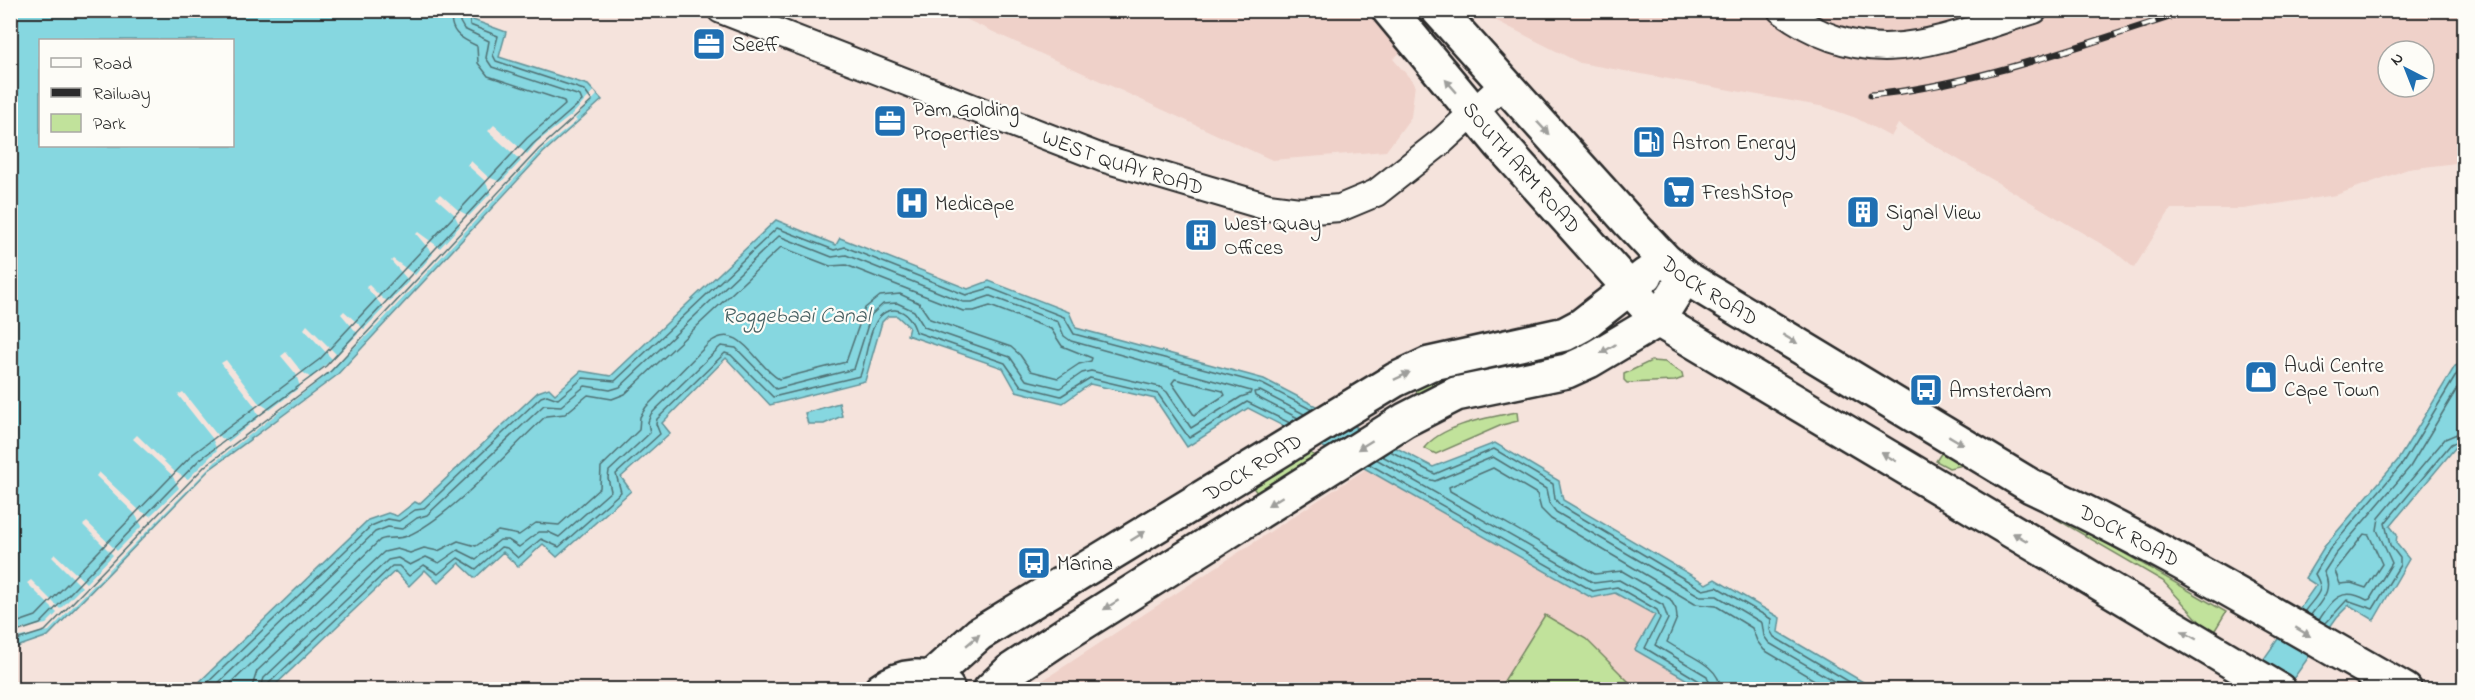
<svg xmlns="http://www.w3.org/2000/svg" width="2475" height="700" viewBox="0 0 2475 700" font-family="'Indie Flower',sans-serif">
<rect width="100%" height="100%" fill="#f5e3dc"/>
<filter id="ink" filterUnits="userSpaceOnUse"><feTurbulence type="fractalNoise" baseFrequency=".0167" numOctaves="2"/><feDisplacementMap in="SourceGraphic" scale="12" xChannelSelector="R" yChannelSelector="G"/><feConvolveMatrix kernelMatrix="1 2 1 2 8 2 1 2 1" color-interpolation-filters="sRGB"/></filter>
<g filter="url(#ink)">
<path fill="#efd1c9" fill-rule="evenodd" d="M948 11H1447L1393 59 1415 84 1411 117 1386 151 1272 160Z
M1485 11H2464V162L2408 169 2336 195 2243 209H2171L2134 268 2115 252 1898 124 1891 137 1856 118 1825 107 1580 63 1495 20ZM2388 51H2424V87H2388Z
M1366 469 1592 598 1615 593 1655 615 1635 650 1703 689 1028 690Z"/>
<path fill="#c1e29b" stroke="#768663" stroke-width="1.5" d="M1611 323 1615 328 1568 354 1418 395 1414 386 1474 367 1557 353Z
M1651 361 1665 362 1682 373 1683 378 1675 381 1627 383 1624 380V374Z
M1517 412 1518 421 1502 425 1436 454 1424 448C1444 424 1487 418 1517 412Z
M1944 449 2226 612 2212 635 2163 581 1964 465 1949 468 1936 461Z
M1307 451 1318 458 1258 494 1251 485Z
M1545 615 1586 639 1636 689H1499Z"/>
<path fill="#86d7e0" stroke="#629298" stroke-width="1.5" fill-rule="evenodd" d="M10 11H475L473 20 506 32 499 57 588 85 602 100 543 153 336 376 209 470 48 636 11 649ZM40 40H232V146H40Z
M776 220 836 245 840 238 968 289 989 281 1069 312 1076 328 1264 379 1433 467 1495 443 1559 481 1563 500 1706 584 1715 579 1780 618 1778 632 1875 689H1703L1635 650 1655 615 1615 593 1592 598 1366 469 1248 408 1187 447 1155 399 1090 384 1063 403 1016 391 1003 368 907 335 909 327 897 316H888L882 322 865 381 770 405 726 358 662 423 670 433 621 477 631 491 557 557 543 544 518 567 503 552 475 578 459 563 438 583 425 570 409 586 395 571 271 689 191 690 368 520 388 513 397 516 415 502 419 504 538 392 549 388 555 394 581 371 611 376Z
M2464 362V444L2455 448 2390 526 2397 535 2396 543 2409 559 2374 620 2349 605 2337 617 2286 689 2242 690 2316 585 2305 578 2324 547 2398 460 2455 366Z
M839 403 842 416 824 424H808L805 413Z"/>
<path fill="#f5e3dc" d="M594 91 597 95 575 119 577 121 540 151 378 325 319 381 216 461 49 631 11 639V631L46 624 57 613 27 583 31 580 60 609 82 587 52 557 55 554 86 583 113 555 83 525 87 522 117 551 142 526 135 514 96 476 99 472 139 510 150 516 179 488 172 475 133 439 137 435 175 472 188 479 217 450 212 438 178 395 183 392 217 435 228 442 259 417 254 405 221 363 226 360 258 402 270 410 300 387 296 374 281 356 286 352 301 371 311 378 332 359 304 329 307 325 337 355 358 334 341 314 344 311 364 329 384 308 366 287 369 285 383 299 390 301 409 281 391 261 393 259 415 275 433 254 416 234 418 232 440 248 460 226 454 214 436 198 440 194 458 210 469 216 491 193 485 181 467 165 471 161 488 177 501 182 521 161 488 131 494 125 527 154 537 142 572 115Z"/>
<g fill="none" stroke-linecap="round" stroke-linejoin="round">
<path stroke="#4f7073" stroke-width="1.5" d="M1175 379 1223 391 1225 395 1194 415 1172 383Z
M1298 418 1255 396 1254 392 1260 391 1304 414
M1390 451 1435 474 1494 449 1553 484 1555 499 1560 505 1703 590 1717 587 1771 619 1770 630 1774 637 1863 690
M1382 456 1424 478 1435 481 1493 457 1546 489 1549 503 1556 512 1700 596H1717L1762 623 1764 636 1769 643 1849 690
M1376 459 1594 583 1619 580 1663 605 1668 619 1655 645 1707 676 1712 690
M1369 464 1593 591 1617 587 1657 610 1660 618 1645 648 1701 682 1705 690
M2364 534 2369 535 2382 564 2366 588 2351 583 2340 584 2335 571Z
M2304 612C2317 594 2326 592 2315 574L2329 550 2403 463 2458 372 2464 368
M2311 615C2321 601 2334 590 2324 572L2335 555 2410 467 2464 377
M2319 620C2333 599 2342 586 2367 600L2370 599 2392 563 2377 530 2379 518 2445 439 2464 431
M2325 624 2347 600 2373 609 2400 565V558L2390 545 2385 523 2451 444 2464 439
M10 625 36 616 193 454 320 359 527 138 565 105 564 101 488 76 478 63 477 46C460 38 448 32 452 10
M10 634 40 624 199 460 326 366 533 144 582 101 580 96 492 67 486 58 489 41 464 29 460 22 461 10
M10 642 45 631 205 466 331 371 539 149 592 101 584 90 496 61 493 55 498 36 470 25 469 10
M200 690 371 526 388 519 399 521 415 510 423 509 541 397 547 395 558 399 583 378 615 381 777 228 834 250 845 247 966 295 990 288 1064 317 1074 334 1262 384 1312 410
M211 690 375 532 388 527 402 529 417 518 427 515 544 405 561 406 585 386 610 390 620 387 779 236 832 257 846 255 963 302H972L990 296 1058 322 1064 336 1071 341 1251 391 1250 394 1241 397 1191 428 1167 392 1160 387 1091 371 1082 373 1060 388 1026 380 1010 357 924 327 914 311 897 303 883 304 871 315 854 369 776 389 736 348 721 346 651 414 648 422 650 433 609 471 608 478 611 491 559 537 548 532H539L519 547 508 540H500L476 559 458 550 439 563 426 557 410 565 398 558 388 560 264 678 260 690
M224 690 380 540C389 536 397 540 407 536 450 518 509 450 546 416L565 414 588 395 612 399 625 394 781 247 830 266 846 265 963 311H974L990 306 1051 329 1062 346 1092 358 1091 361 1079 364 1058 378 1031 371 1020 355 1011 347 930 319 919 303 900 294 880 296 865 308 846 362 779 379C757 368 740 318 709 343L646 407 640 417 639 430 601 467 600 488 559 525 536 523 519 535 498 531 476 546 458 541 438 551 424 548 410 553 397 549 384 552 257 671 251 690
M267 690 269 683 392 566H399L409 576 424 565 438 574 458 558 476 569 501 547 507 548 518 558 541 539 559 547 621 492 616 474 660 434 656 424 657 419 725 353 731 355 773 397 860 376C868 357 868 309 895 310 908 311 913 323 916 332L1005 363 1021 386 1061 396 1090 378 1158 394 1189 438 1247 402 1290 423
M1721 690C1720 664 1686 655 1667 642L1677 618 1676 609 1670 599 1622 571 1595 574 1450 491 1449 487 1493 468 1537 494 1541 509 1551 519 1695 604 1716 606 1752 628 1757 641 1764 650 1831 690"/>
<defs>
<g id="street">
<path id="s1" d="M721 10 1102 158 1268 207 1299 211 1340 208 1376 193 1442 141 1504 84"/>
<path d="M1781 10C1870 76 1940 39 2034 10"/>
</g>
<g id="secondary">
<path id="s2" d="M1389 10 1501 145 1658 320 2279 690"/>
<path id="s3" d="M1438 10 1630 223 1665 260 1685 277 2031 486C2160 546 2281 620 2405 690"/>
<path id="s4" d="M929 679 979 634 1395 380 1429 364 1565 334 1582 325 1646 275"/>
<path d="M881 690C901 675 927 671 947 688"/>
<path d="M990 690 1010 671 1067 633 1405 420 1456 394 1567 371 1589 361 1658 320 1685 277"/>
</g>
</defs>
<use href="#street" stroke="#2b2b2b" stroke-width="30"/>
<use href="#secondary" stroke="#2b2b2b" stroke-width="38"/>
<use href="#street" stroke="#fdfcf7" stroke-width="26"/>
<use href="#secondary" stroke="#fdfcf7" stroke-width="33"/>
<defs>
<path id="rail" d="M1871 95C1979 85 2088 42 2192 10"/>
</defs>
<use href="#rail" stroke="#2b2b2b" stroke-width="7"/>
<use href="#rail" stroke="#fdfcf7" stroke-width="4.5" stroke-dasharray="14" stroke-linecap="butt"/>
</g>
<defs><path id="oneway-solid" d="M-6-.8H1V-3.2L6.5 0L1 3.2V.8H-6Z" transform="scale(1.5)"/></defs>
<g fill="#9e9e9b">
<use href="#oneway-solid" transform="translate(1451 86) rotate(-131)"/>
<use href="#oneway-solid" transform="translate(1543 128) rotate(47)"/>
<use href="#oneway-solid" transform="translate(1790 339) rotate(31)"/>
<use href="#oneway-solid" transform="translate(1608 349) rotate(149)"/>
<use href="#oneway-solid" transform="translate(1402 376) rotate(-25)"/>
<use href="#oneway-solid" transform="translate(1956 440) rotate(31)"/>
<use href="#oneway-solid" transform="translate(1365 445) rotate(148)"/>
<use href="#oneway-solid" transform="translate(1889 457) rotate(-149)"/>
<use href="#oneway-solid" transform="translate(1275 501) rotate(148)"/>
<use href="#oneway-solid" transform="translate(1138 536) rotate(-32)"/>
<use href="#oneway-solid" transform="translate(2020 537) rotate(-150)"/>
<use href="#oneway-solid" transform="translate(1111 605) rotate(148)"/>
<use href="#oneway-solid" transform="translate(2303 632) rotate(31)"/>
<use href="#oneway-solid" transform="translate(2189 635) rotate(-150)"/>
<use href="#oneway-solid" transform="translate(973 640) rotate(-40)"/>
</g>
</g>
<defs>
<symbol id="office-square" viewBox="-11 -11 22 22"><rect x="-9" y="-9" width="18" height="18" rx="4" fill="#1f6fb2" stroke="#fdfcf7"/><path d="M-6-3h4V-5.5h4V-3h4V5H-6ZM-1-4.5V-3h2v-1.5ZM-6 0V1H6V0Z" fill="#fff"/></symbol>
<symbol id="fuel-square" viewBox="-11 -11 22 22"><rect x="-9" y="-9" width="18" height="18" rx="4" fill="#1f6fb2" stroke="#fdfcf7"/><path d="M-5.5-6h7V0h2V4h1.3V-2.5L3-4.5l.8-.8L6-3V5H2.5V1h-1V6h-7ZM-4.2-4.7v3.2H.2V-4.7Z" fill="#fff"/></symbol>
<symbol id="supermarket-square" viewBox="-11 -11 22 22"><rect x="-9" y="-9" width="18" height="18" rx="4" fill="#1f6fb2" stroke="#fdfcf7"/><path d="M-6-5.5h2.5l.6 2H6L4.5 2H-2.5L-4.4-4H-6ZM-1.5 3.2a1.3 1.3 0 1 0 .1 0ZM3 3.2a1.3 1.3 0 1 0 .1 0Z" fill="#fff"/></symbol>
<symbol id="hospital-square" viewBox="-11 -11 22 22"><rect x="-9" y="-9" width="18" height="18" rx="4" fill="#1f6fb2" stroke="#fdfcf7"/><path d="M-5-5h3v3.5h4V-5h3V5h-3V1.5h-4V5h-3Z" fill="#fff"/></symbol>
<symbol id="building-square" viewBox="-11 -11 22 22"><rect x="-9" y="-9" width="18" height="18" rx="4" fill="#1f6fb2" stroke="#fdfcf7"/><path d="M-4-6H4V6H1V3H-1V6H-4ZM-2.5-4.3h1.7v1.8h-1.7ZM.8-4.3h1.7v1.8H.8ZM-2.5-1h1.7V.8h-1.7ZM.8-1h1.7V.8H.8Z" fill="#fff"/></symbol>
<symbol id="shop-square" viewBox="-11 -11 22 22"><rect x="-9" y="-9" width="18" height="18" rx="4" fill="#1f6fb2" stroke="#fdfcf7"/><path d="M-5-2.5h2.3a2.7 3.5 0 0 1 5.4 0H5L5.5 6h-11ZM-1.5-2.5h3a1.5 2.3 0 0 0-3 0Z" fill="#fff"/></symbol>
<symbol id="bus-square" viewBox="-11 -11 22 22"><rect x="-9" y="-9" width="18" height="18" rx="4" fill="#1f6fb2" stroke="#fdfcf7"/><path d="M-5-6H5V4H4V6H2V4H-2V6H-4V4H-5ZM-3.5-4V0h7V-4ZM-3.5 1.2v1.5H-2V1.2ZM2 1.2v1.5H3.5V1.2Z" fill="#fff"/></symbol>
</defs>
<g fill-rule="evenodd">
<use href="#office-square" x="690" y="25" width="38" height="38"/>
<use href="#office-square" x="871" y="102" width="38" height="38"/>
<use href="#fuel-square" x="1630" y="123" width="38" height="38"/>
<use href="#supermarket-square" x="1660" y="173" width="38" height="38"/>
<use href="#hospital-square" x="893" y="184" width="38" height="38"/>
<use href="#building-square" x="1844" y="193" width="38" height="38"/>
<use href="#building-square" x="1182" y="216" width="38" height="38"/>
<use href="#shop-square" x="2242" y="358" width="38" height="38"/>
<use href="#bus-square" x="1907" y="371" width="38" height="38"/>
<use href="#bus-square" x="1015" y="544" width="38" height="38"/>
</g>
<g text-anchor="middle" stroke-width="4.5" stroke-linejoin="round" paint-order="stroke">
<g font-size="21" fill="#2b2b2b" stroke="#fdfcf7" text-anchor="start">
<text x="732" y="51">Seeff</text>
<text x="913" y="116">Pam Golding<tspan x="913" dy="24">Properties</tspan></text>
<text x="1672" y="149">Astron Energy</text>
<text x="1702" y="199">FreshStop</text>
<text x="935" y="210">Medicape</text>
<text x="1886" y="219">Signal View</text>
<text x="1224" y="230">West Quay<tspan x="1224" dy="24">Offices</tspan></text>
<text x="2284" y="372">Audi Centre<tspan x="2284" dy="24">Cape Town</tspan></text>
<text x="1949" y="397">Amsterdam</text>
<text x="1057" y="570">Marina</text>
</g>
<g font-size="21" fill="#2b2b2b" stroke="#fdfcf7">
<text dy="7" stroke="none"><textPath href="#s1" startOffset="430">WEST QUAY ROAD</textPath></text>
<text dy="7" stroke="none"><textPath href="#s2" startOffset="206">SOUTH ARM ROAD</textPath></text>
<text dy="7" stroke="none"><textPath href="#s3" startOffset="392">DOCK ROAD</textPath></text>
<text dy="7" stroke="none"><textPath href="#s4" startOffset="388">DOCK ROAD</textPath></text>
<text dy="7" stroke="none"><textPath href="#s3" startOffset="878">DOCK ROAD</textPath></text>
</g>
<g font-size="22" font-style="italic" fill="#465f61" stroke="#fdfcf7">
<text x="796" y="322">Roggebaai Canal</text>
</g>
</g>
<rect width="2475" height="700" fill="none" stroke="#fdfcf7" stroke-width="36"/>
<rect x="18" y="18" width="2439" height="664" fill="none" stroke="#2b2b2b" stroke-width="2" filter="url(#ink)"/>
<rect x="39" y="39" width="195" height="108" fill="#fdfcf7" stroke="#a9a8a5" stroke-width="1.5"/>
<rect x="51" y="58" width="30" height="9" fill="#fdfcf7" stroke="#a9a8a5" stroke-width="1.5"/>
<text x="93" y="69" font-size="18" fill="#2b2b2b">Road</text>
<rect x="51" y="88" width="30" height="9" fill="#2b2b2b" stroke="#a9a8a5" stroke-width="1.5"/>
<text x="93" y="99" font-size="18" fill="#2b2b2b">Railway</text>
<rect x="51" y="114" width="30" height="18" fill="#c1e29b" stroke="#a9a8a5" stroke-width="1.5"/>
<text x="93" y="129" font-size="18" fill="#2b2b2b">Park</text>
<g transform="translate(2406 69) rotate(318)"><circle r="28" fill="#fdfcf7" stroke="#a9a8a5" stroke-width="1.5"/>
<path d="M0-4.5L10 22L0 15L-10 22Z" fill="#1f6fb2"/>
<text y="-9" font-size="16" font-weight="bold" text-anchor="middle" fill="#2b2b2b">N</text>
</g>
</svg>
